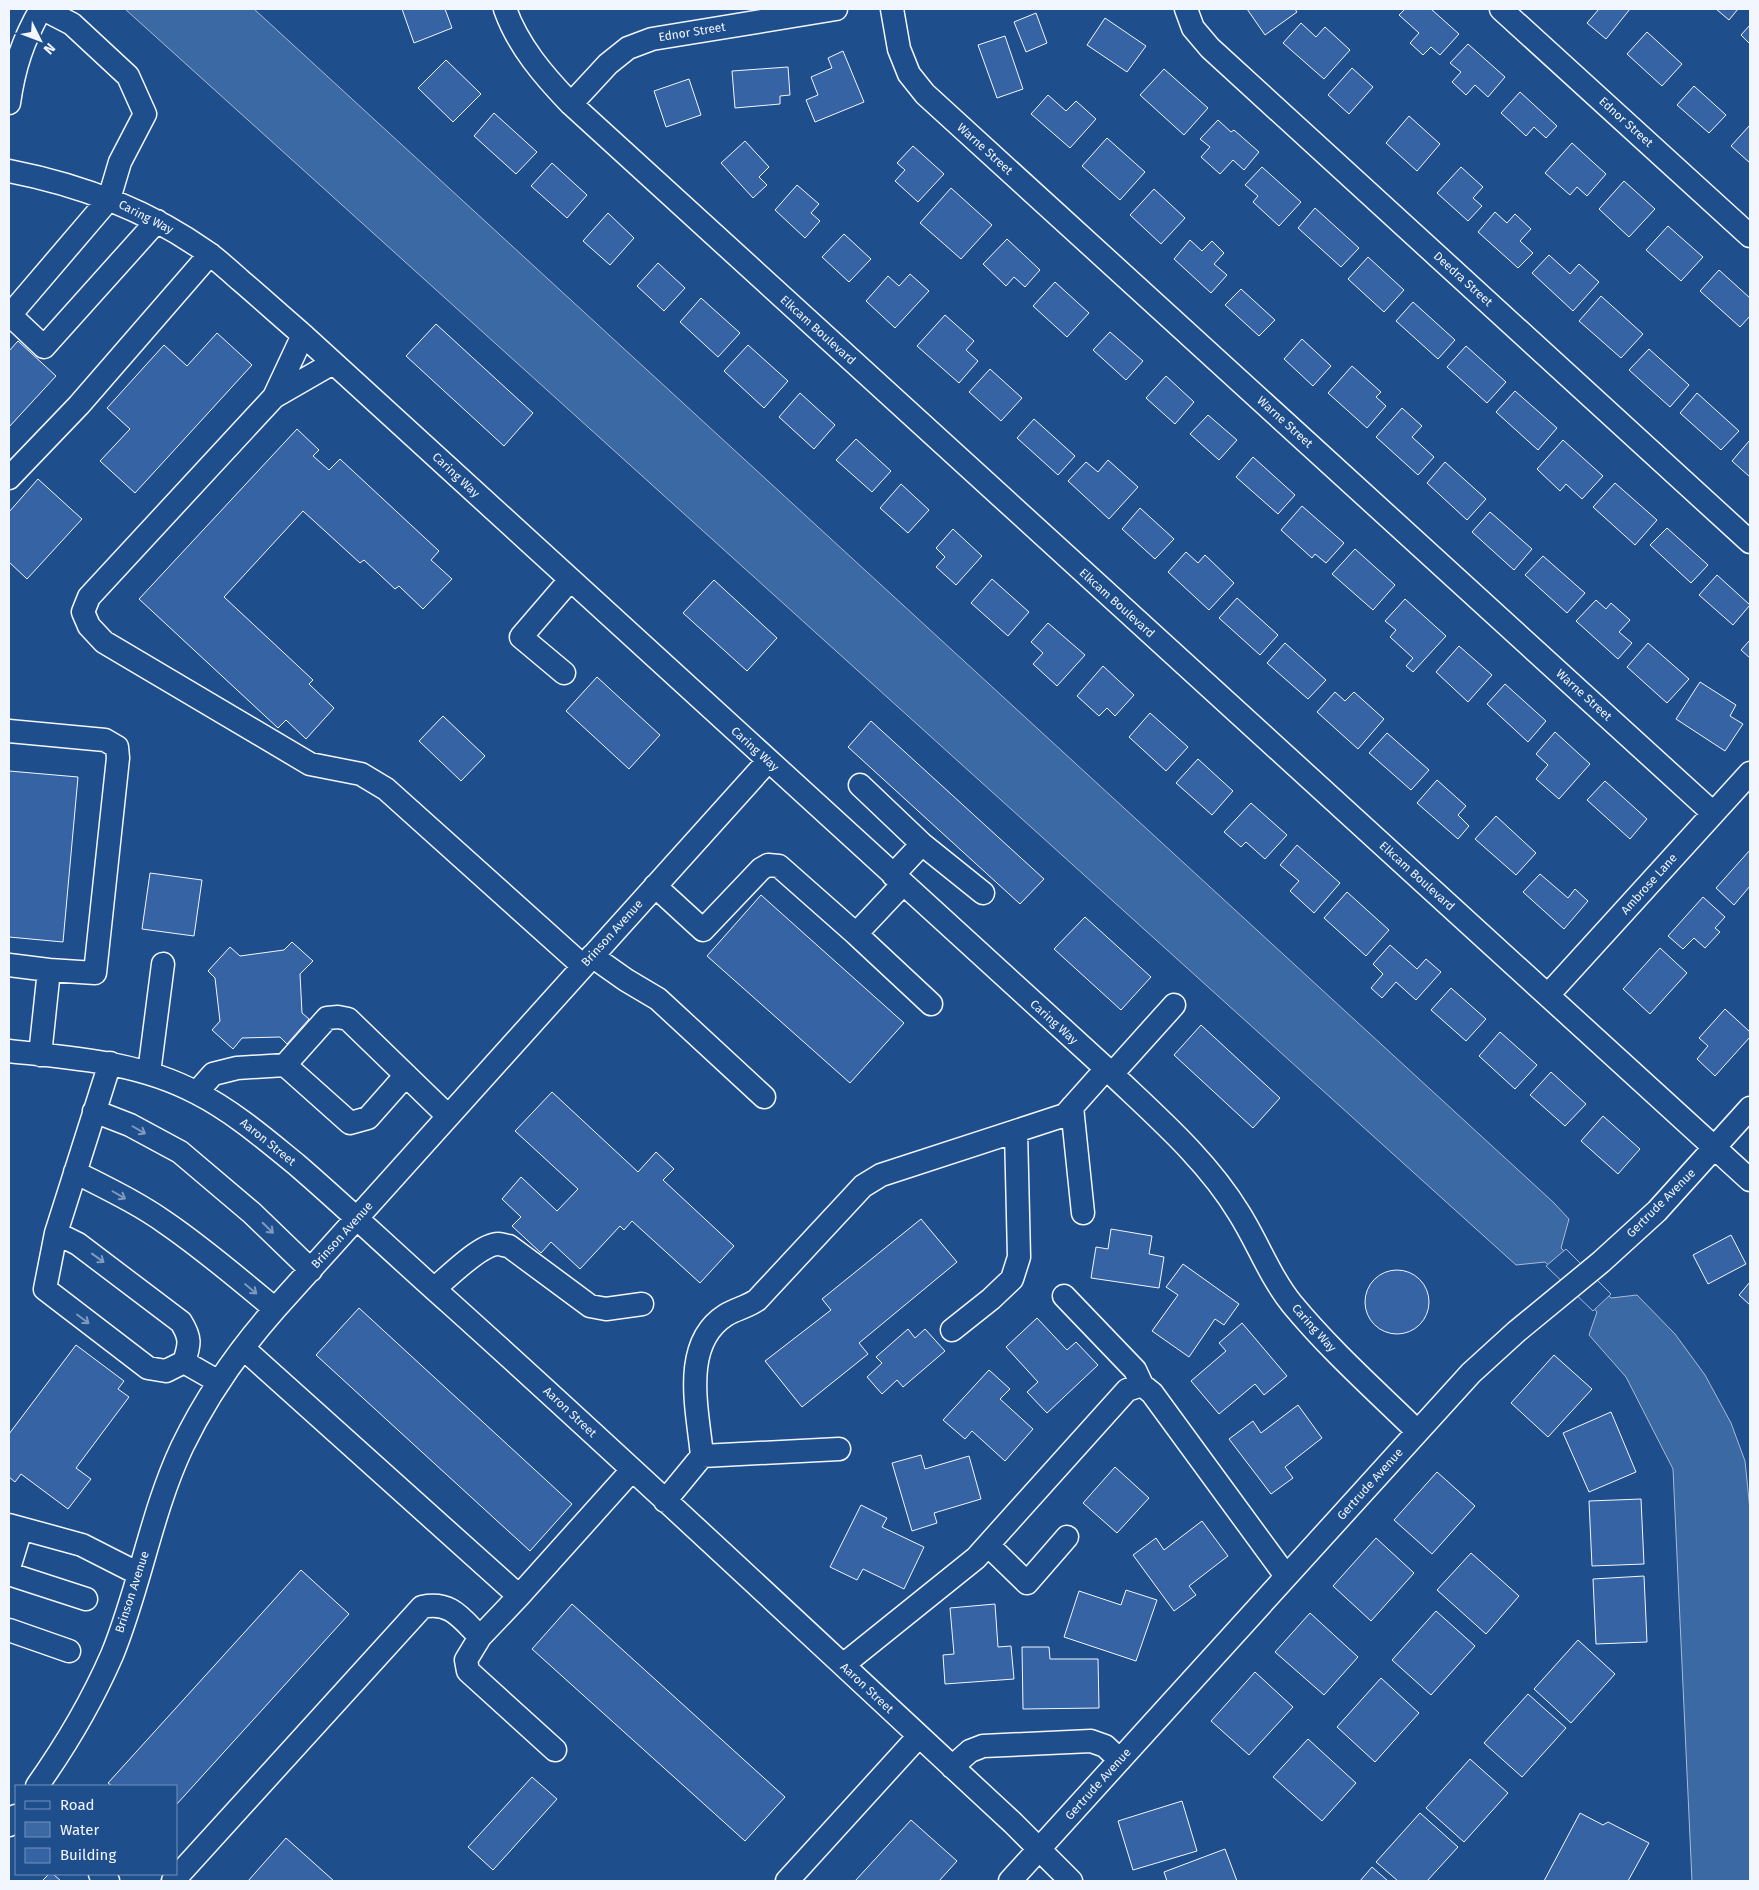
<svg xmlns="http://www.w3.org/2000/svg" width="1759" height="1890" viewBox="0 0 1759 1890" font-family="'Fira Sans',sans-serif">
<rect width="100%" height="100%" fill="#1f4e8c"/>
<path fill="#3b69a3" stroke="#a8bbd7" d="M125 9H254L1553 1202 1569 1219 1561 1248 1611 1298 1637 1295 1675 1334 1705 1375 1731 1423 1745 1461 1750 1510V1881H1692L1673 1469 1626 1377 1589 1335 1597 1312 1586 1299 1545 1262 1516 1265Z"/>
<path fill="#1f4e8c" stroke="#a8bbd7" d="M1566 1249 1611 1294 1593 1311 1546 1266Z"/>
<path fill="#3563a3" stroke="#f2f6ff" d="M402 9H445L452 28 414 43Z
M1247 9H1295L1297 12 1265 35Z
M1405 9H1431L1459 34 1440 55 1431 47 1423 55 1410 43 1419 33 1399 15Z
M1599 9H1630L1606 39 1587 23Z
M1716 9H1738L1729 20Z
M1036 13 1047 43 1026 52 1014 22Z
M1105 18 1146 46 1127 72 1087 45Z
M1301 23 1316 37 1325 27 1350 50 1324 79 1283 43Z
M1750 25V44L1741 35Z
M1647 32 1682 64 1662 86 1627 54Z
M1005 36 1023 89 997 98 978 45Z
M1468 44 1505 77 1488 97 1475 85 1466 95 1452 82 1461 72 1450 63Z
M843 51 864 102 815 122 806 100 818 95 811 77 832 68 828 58Z
M446 60 481 94 453 122 418 88Z
M788 67 790 95 780 96V104L735 108 732 71Z
M1352 68 1373 87 1349 114 1328 95Z
M1164 69 1208 108 1184 135 1140 95Z
M689 79 701 115 666 127 654 91Z
M1694 86 1726 115 1709 133 1677 105Z
M1520 92 1557 126 1546 138 1534 127 1526 136 1501 113Z
M1048 95 1066 111 1076 101 1096 119 1070 148 1031 114Z
M494 113 537 152 516 174 474 136Z
M1409 116 1440 144 1417 171 1386 143Z
M1218 120 1231 132 1234 130 1259 152 1244 170 1233 160 1220 174 1201 157 1210 147 1200 139Z
M1750 125V163L1731 146Z
M1107 138 1145 172 1120 200 1082 166Z
M745 141 769 167 759 177 767 185 753 198 721 163Z
M1572 143 1606 174 1587 196 1577 187 1570 195 1545 173Z
M913 146 944 174 918 202 895 181 905 170 897 163Z
M552 163 587 195 567 218 531 186Z
M1262 167 1301 202 1279 226 1253 202 1258 196 1245 185Z
M1461 167 1483 187 1473 198 1482 206 1468 221 1437 193Z
M1624 181 1655 209 1629 237 1599 209Z
M797 185 819 204 811 213 820 221 805 238 775 210Z
M951 188 992 225 961 259 920 223Z
M1154 189 1185 218 1161 244 1130 215Z
M1315 208 1359 248 1341 267 1298 228Z
M1495 212 1507 223 1515 214 1531 229 1520 241 1533 253 1518 268 1478 232Z
M608 213 634 238 610 265 583 241Z
M1668 226 1703 257 1681 281 1646 250Z
M844 234 871 259 849 282 822 257Z
M1007 239 1040 270 1025 287 1014 277 1006 286 983 264Z
M1190 240 1202 251 1212 241 1224 253 1214 264 1227 275 1211 293 1174 259Z
M1549 255 1570 274 1579 264 1599 282 1573 311 1532 273Z
M1368 257 1404 290 1384 312 1348 279Z
M658 263 685 288 664 311 637 286Z
M1719 270 1750 298V316L1740 327 1700 291Z
M910 274 929 291 895 328 866 301 888 276 899 286Z
M1055 282 1089 313 1067 337 1033 306Z
M1241 289 1275 320 1259 336 1225 305Z
M1601 296 1643 334 1621 358 1579 321Z
M701 298 740 333 718 357 680 322Z
M1413 302 1455 340 1438 359 1396 321Z
M945 315 974 341 966 350 978 361 959 383 917 346Z
M436 324 533 413 504 446 406 356Z
M1110 332 1143 361 1126 380 1093 350Z
M217 333 252 365 135 493 100 461 130 429 107 408 164 345 187 366Z
M1302 339 1331 366 1313 386 1284 359Z
M18 341 56 376 9 427V351Z
M748 345 788 381 764 408 724 371Z
M1466 346 1506 382 1487 403 1447 367Z
M1649 349 1689 385 1670 407 1629 370Z
M1352 366 1381 392 1376 397 1386 406 1367 428 1328 393Z
M990 369 1022 398 1001 421 969 392Z
M1166 376 1194 402 1175 424 1146 398Z
M1515 391 1557 428 1538 450 1496 412Z
M800 393 835 425 814 449 779 417Z
M1697 393 1739 431 1721 450 1680 413Z
M1402 408 1422 426 1412 437 1434 457 1418 475 1376 437Z
M1208 415 1237 440 1219 460 1190 434Z
M1034 419 1075 456 1058 475 1017 438Z
M297 429 319 450 313 456 329 470 340 459 439 551 431 560 452 579 423 609 399 586 395 589 364 560 360 563 303 511 224 597 313 680 309 684 334 708 306 739 286 720 278 728 139 599Z
M856 439 891 471 872 492 836 460Z
M1563 440 1603 476 1582 499 1566 484 1560 491 1537 469Z
M1750 440V477L1732 461Z
M1253 457 1295 495 1278 514 1236 477Z
M1108 460 1138 487 1109 519 1068 481 1086 462 1098 472Z
M1445 462 1486 499 1467 520 1427 483Z
M38 479 82 519 27 579 9 562V512Z
M1615 483 1657 520 1635 545 1593 507Z
M901 484 929 510 908 533 880 508Z
M1302 506 1344 543 1326 563 1315 554 1312 558 1281 530Z
M1140 508 1174 539 1155 559 1122 529Z
M1490 512 1532 549 1514 570 1472 532Z
M1667 528 1708 565 1691 583 1650 545Z
M953 529 982 556 956 585 936 567 945 557 936 548Z
M1355 549 1395 585 1373 610 1332 574Z
M1186 552 1198 563 1205 555 1234 583 1209 610 1168 572Z
M1543 556 1585 593 1567 613 1525 575Z
M1717 575 1750 605 1733 625 1699 595Z
M992 579 1029 612 1008 636 971 603Z
M714 580 777 638 747 671 683 613Z
M1237 598 1278 635 1260 655 1219 618Z
M1405 599 1446 636 1413 672 1406 666 1413 658 1390 637 1396 630 1385 621Z
M1596 600 1606 609 1611 603 1630 620 1619 632 1632 643 1618 659 1576 621Z
M1048 623 1085 655 1057 686 1033 664 1043 653 1031 642Z
M1750 640V658L1741 650Z
M1285 643 1326 680 1308 699 1267 663Z
M1648 643 1689 679 1667 703 1627 667Z
M1459 646 1492 675 1468 702 1436 672Z
M1103 666 1134 695 1115 716 1107 708 1099 716 1077 696Z
M597 677 660 735 629 769 566 711Z
M1700 682 1736 705 1730 716 1743 724 1725 751 1676 719Z
M1505 684 1546 721 1528 742 1487 704Z
M1335 692 1345 701 1354 692 1384 719 1358 749 1317 712Z
M1150 713 1188 747 1166 771 1129 737Z
M443 716 485 756 461 781 419 741Z
M871 721 1044 879 1020 904 848 747Z
M1555 732 1590 764 1559 799 1536 779 1548 765 1536 754Z
M1387 733 1429 770 1411 790 1369 753Z
M1198 759 1233 791 1212 815 1176 783Z
M9 771 78 777 63 942 9 937Z
M1437 780 1466 806 1458 815 1469 826 1458 839 1417 803Z
M1605 781 1647 819 1630 839 1587 800Z
M1251 803 1287 835 1265 859 1246 842 1241 847 1224 832Z
M1496 816 1536 853 1516 875 1475 839Z
M1297 845 1340 883 1314 913 1290 891 1299 881 1280 865Z
M1750 850V886L1734 905 1716 888Z
M150 873 202 880 194 936 142 929Z
M1540 874 1568 898 1575 889 1588 901 1564 929 1523 892Z
M1347 892 1389 930 1366 956 1324 918Z
M761 895 904 1023 850 1083 707 956Z
M1703 897 1725 917 1715 928 1720 932 1705 948 1694 938 1683 949 1668 936Z
M1085 917 1151 977 1121 1010 1054 949Z
M292 942 313 961 300 974 302 1013 309 1019 287 1044 280 1037 242 1038 233 1049 212 1030 220 1021 215 978 208 971 230 947 240 956 284 950Z
M1390 945 1417 969 1426 959 1441 972 1416 1000 1396 982 1382 998 1371 988 1383 974 1373 964Z
M1660 948 1687 973 1650 1014 1623 989Z
M1451 988 1486 1019 1466 1041 1431 1010Z
M1725 1009 1750 1032V1037L1715 1076 1697 1059 1708 1046 1699 1038Z
M1201 1025 1280 1098 1253 1128 1174 1055Z
M1500 1032 1537 1065 1515 1089 1479 1056Z
M1551 1072 1586 1104 1565 1126 1530 1095Z
M552 1092 638 1172 656 1152 674 1169 663 1180 734 1246 700 1283 632 1221 624 1230 620 1226 580 1269 551 1242 541 1253 512 1226 521 1217 502 1199 521 1177 557 1211 578 1189 515 1131Z
M1603 1116 1640 1149 1618 1174 1581 1141Z
M921 1219 957 1262 859 1343 868 1354 802 1407 765 1361 831 1310 822 1299Z
M1111 1229 1152 1236 1149 1254 1164 1257 1159 1288 1091 1278 1096 1247 1108 1249Z
M1731 1235 1746 1264 1708 1284 1693 1255Z
M1183 1264 1239 1304 1224 1325 1215 1319 1189 1357 1152 1331 1178 1295 1166 1287Z
M1365 1302a32 32 0 1 1 64 0a32 32 0 1 1-64 0Z
M1750 1282V1305L1739 1295Z
M359 1308 572 1504 530 1551 316 1355Z
M1037 1318 1067 1350 1076 1342 1098 1365 1047 1413 1027 1392 1038 1382 1006 1347Z
M1242 1323 1287 1376 1264 1395 1255 1384 1219 1414 1191 1381 1226 1351 1219 1343Z
M908 1329 915 1338 925 1329 945 1351 903 1387 897 1380 882 1394 867 1377 882 1363 876 1357Z
M76 1345 124 1381 118 1389 129 1397 76 1468 91 1479 68 1509 21 1474 15 1482 9 1477V1434Z
M1554 1355 1592 1389 1548 1437 1511 1403Z
M989 1370 1010 1389 1000 1399 1033 1429 1005 1461 972 1431 965 1439 943 1420Z
M1298 1405 1322 1438 1285 1467 1293 1478 1271 1494 1229 1439 1253 1421 1261 1433Z
M1611 1412 1636 1472 1589 1492 1563 1433Z
M921 1455 925 1469 969 1456 981 1499 934 1513 937 1523 912 1531 892 1463Z
M1115 1467 1149 1498 1117 1533 1083 1503Z
M1437 1472 1475 1506 1432 1554 1394 1520Z
M1641 1499 1644 1564 1592 1566 1589 1501Z
M861 1505 887 1518 882 1527 924 1547 904 1589 863 1569 857 1580 830 1567Z
M1202 1521 1228 1556 1189 1586 1196 1595 1174 1611 1133 1555 1156 1538 1164 1550Z
M1376 1538 1414 1573 1371 1621 1333 1586Z
M1471 1553 1519 1596 1486 1634 1437 1590Z
M301 1570 349 1614 176 1805V1786H112L108 1783Z
M1644 1576 1647 1642 1596 1644 1593 1579Z
M1126 1590 1157 1600 1136 1661 1064 1637 1079 1591 1121 1605Z
M572 1604 785 1797 745 1841 532 1649Z
M995 1604 998 1647 1011 1646 1014 1679 945 1684 943 1655 954 1654 950 1608Z
M1436 1611 1475 1646 1431 1695 1392 1660Z
M1310 1613 1358 1657 1324 1695 1275 1652Z
M1578 1640 1615 1674 1571 1723 1534 1689Z
M1022 1647H1049L1050 1659H1098L1099 1708 1023 1709Z
M1255 1672 1293 1707 1249 1755 1211 1721Z
M1381 1678 1419 1713 1375 1762 1337 1727Z
M1528 1694 1566 1728 1522 1777 1484 1743Z
M1308 1739 1356 1783 1322 1821 1273 1777Z
M1470 1759 1508 1793 1464 1842 1426 1808Z
M532 1777 557 1799 493 1870 468 1847Z
M1182 1801 1197 1851 1133 1870 1118 1821Z
M1420 1813 1458 1847 1427 1881H1398L1376 1862Z
M1580 1813 1603 1825 1608 1822 1649 1843 1628 1881H1544Z
M911 1820 957 1861 939 1881H855Z
M286 1838 334 1881H248Z
M1225 1849 1237 1881H1167L1164 1872Z
M1372 1867 1388 1881H1360Z
M49 1874H53L61 1881H42Z"/>
<g fill="none" stroke-linecap="round" stroke-linejoin="round">
<defs>
<path id="minor" d="M505 9C518 46 544 76 571 104L1750 1180
M892 9 899 49 909 74 925 94 1713 813
M1186 9 1193 28 1210 48 1750 542
M1501 9 1750 236
M9 103C14 67 23 40 41 9
M571 104 608 64 628 48 652 39 836 9
M9 171C81 185 148 210 208 253 219 261 230 271 240 280 261 298 282 317 303 335L1112 1074C1156 1116 1207 1160 1239 1213 1258 1243 1270 1277 1292 1304 1330 1350 1375 1390 1417 1431
M9 314 44 347 157 221
M10 315 109 199 120 162 145 114 128 76 72 24 43 9
M333 363 274 397 89 597 83 612 89 626 104 642 310 764 361 774 386 789 583 966
M274 397 303 335
M9 478 79 405 210 254
M564 673 521 637 570 580
M9 731 105 740 117 747 118 758 95 973 49 970 40 1055
M860 785 922 844 983 893
M893 875 922 844
M655 886 703 930 761 869 768 865 779 866 856 934 903 884
M856 934 931 1004
M592 956 626 980 658 999 764 1097
M9 965 49 970
M1548 995 1750 773
M9 1051C73 1058 139 1062 197 1093 234 1112 265 1139 297 1165 349 1210 399 1258 451 1304 641 1475 826 1650 1013 1823L1071 1881
M149 1073 163 964
M1112 1074 1174 1005
M406 1075 368 1118 350 1123 285 1065 327 1018 338 1017 348 1019 448 1116
M197 1092 213 1074 237 1068 285 1065
M1072 1107 1083 1213
M94 1111 130 1125 180 1152 252 1213 311 1270
M75 1172C106 1188 138 1203 166 1223 204 1249 239 1279 275 1309
M56 1233 78 1244 181 1322C191 1338 190 1344 184 1362L166 1371 148 1368 45 1289 56 1233 110 1063
M434 1289C447 1278 481 1244 498 1244 501 1244 506 1246 509 1246L590 1306 606 1309 642 1304
M1064 1296 1135 1370 1142 1385
M952 1330 991 1299 1012 1279 1019 1257 1016 1131
M243 1348 519 1596 632 1470
M184 1362 219 1382
M702 1456 839 1449
M665 1501 702 1456C698 1411 680 1344 726 1315 736 1309 747 1307 757 1300L863 1186 881 1175 1065 1115 1106 1069
M9 1525 82 1545 139 1574
M988 1545 1027 1583 1067 1537
M9 1568 21 1529
M9 1574 86 1599
M9 1630 69 1651
M480 1637 466 1660 468 1671 555 1750
M843 1665 976 1558 1127 1390 1142 1385 1152 1393 1286 1576
M952 1767 970 1751 983 1746 1091 1741 1105 1746 1120 1760
M37 1786C66 1745 92 1701 112 1655 140 1587 151 1513 182 1447 206 1397 238 1351 275 1309L768 761
M9 1825 16 1816
M100 1874 108 1881
M173 1881 422 1607C451 1601 461 1618 480 1637L519 1596
M787 1881 919 1736
M1010 1881 1471 1373 1516 1332 1601 1262 1657 1211 1750 1108"/>
</defs>
<use href="#minor" stroke="#f2f6ff" stroke-width="25"/>
<use href="#minor" stroke="#1f4e8c" stroke-width="22"/>
</g>
<defs><path id="oneway-shaft" d="M-6 0H5M1.5-3L5.5 0L1.5 3" fill="none" stroke-width="1.6" stroke-linecap="round" stroke-linejoin="round" transform="scale(1.25)"/></defs>
<g stroke="#7e9ac0">
<use href="#oneway-shaft" transform="translate(139 1130) rotate(30)"/>
<use href="#oneway-shaft" transform="translate(119 1195) rotate(30)"/>
<use href="#oneway-shaft" transform="translate(268 1228) rotate(44)"/>
<use href="#oneway-shaft" transform="translate(98 1258) rotate(36)"/>
<use href="#oneway-shaft" transform="translate(251 1289) rotate(40)"/>
<use href="#oneway-shaft" transform="translate(83 1319) rotate(37)"/>
</g>
<g text-anchor="middle" stroke-width="4" stroke-linejoin="round" paint-order="stroke">
<g font-size="12" fill="#f2f6ff" stroke="#1f4e8c">
<text transform="translate(692 32) rotate(-9)" y="4">Ednor Street</text>
<text transform="translate(1626 122) rotate(42)" y="4">Ednor Street</text>
<text transform="translate(985 149) rotate(42)" y="4">Warne Street</text>
<text transform="translate(146 217) rotate(27)" y="4">Caring Way</text>
<text transform="translate(1463 279) rotate(42)" y="4">Deedra Street</text>
<text transform="translate(818 330) rotate(42)" y="4">Elkcam Boulevard</text>
<text transform="translate(1285 422) rotate(42)" y="4">Warne Street</text>
<text transform="translate(456 475) rotate(43)" y="4">Caring Way</text>
<text transform="translate(1117 603) rotate(42)" y="4">Elkcam Boulevard</text>
<text transform="translate(1584 695) rotate(42)" y="4">Warne Street</text>
<text transform="translate(755 749) rotate(42)" y="4">Caring Way</text>
<text transform="translate(1417 876) rotate(42)" y="4">Elkcam Boulevard</text>
<text transform="translate(1649 884) rotate(-48)" y="4">Ambrose Lane</text>
<text transform="translate(612 933) rotate(-48)" y="4">Brinson Avenue</text>
<text transform="translate(1054 1022) rotate(42)" y="4">Caring Way</text>
<text transform="translate(268 1142) rotate(39)" y="4">Aaron Street</text>
<text transform="translate(1661 1203) rotate(-45)" y="4">Gertrude Avenue</text>
<text transform="translate(342 1235) rotate(-48)" y="4">Brinson Avenue</text>
<text transform="translate(1314 1328) rotate(48)" y="4">Caring Way</text>
<text transform="translate(570 1412) rotate(43)" y="4">Aaron Street</text>
<text transform="translate(1370 1484) rotate(-48)" y="4">Gertrude Avenue</text>
<text transform="translate(132 1592) rotate(-72)" y="4">Brinson Avenue</text>
<text transform="translate(867 1688) rotate(43)" y="4">Aaron Street</text>
<text transform="translate(1098 1784) rotate(-48)" y="4">Gertrude Avenue</text>
</g>
</g>
<rect width="1759" height="1890" fill="none" stroke="#f2f6ff" stroke-width="20"/>
<rect x="15" y="1785" width="162" height="90" fill="#1f4e8c" stroke="#7391ba"/>
<rect x="25" y="1801" width="25" height="8" fill="#1f4e8c" stroke="#7391ba"/>
<text x="60" y="1810" font-size="15" fill="#f2f6ff">Road</text>
<rect x="25" y="1822" width="25" height="15" fill="#3b69a3" stroke="#7391ba"/>
<text x="60" y="1835" font-size="15" fill="#f2f6ff">Water</text>
<rect x="25" y="1848" width="25" height="15" fill="#3563a3" stroke="#7391ba"/>
<text x="60" y="1860" font-size="15" fill="#f2f6ff">Building</text>
<g transform="translate(40 40) rotate(132)" stroke="#1f4e8c" stroke-width="4" paint-order="stroke">
<path d="M0-4L9 19L0 12L-9 19Z" fill="#f2f6ff"/>
<text y="-8" font-size="14" font-weight="bold" text-anchor="middle" fill="#f2f6ff">N</text>
</g>
</svg>
